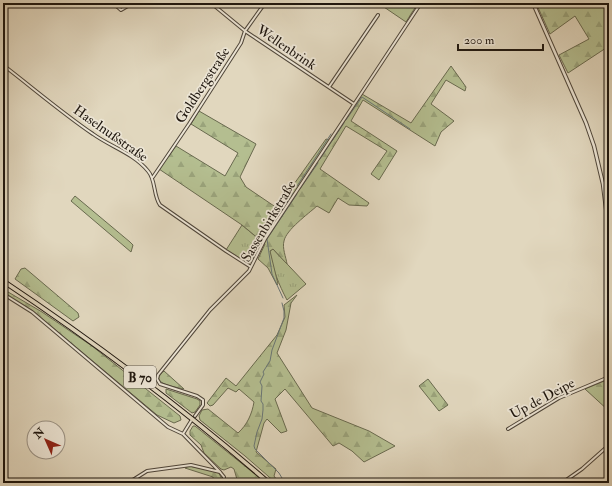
<svg xmlns="http://www.w3.org/2000/svg" width="612" height="486" viewBox="0 0 612 486" font-family="'IM FELL Double Pica',serif">
<defs>
<pattern id="grass-tufts" width="24" height="20" patternUnits="userSpaceOnUse"><rect width="24" height="20" fill="#b4be90"/><path d="M3 7l-1-3M5 7V3M7 7l1-3M15 17l-1-3M17 17v-4M19 17l1-3" fill="none" stroke="#9aa37b"/></pattern>
<pattern id="forest-firs" width="22" height="20" patternUnits="userSpaceOnUse"><rect width="22" height="20" fill="#b4be90"/><path d="M5 1l3.5 6h-7zM16 11l3.5 6h-7z" fill="#9aa37b"/></pattern>
</defs>
<rect width="100%" height="100%" fill="#e1d7be"/>
<filter id="stains"><feTurbulence type="fractalNoise" baseFrequency=".005" numOctaves="4"/><feColorMatrix values="0 0 0 0 .2 0 0 0 0 .09 0 0 0 0 .02 0 0 0 .5 -.17"/></filter>
<radialGradient id="worn" r=".72"><stop offset=".6" stop-color="#630" stop-opacity="0"/><stop offset="1" stop-color="#630" stop-opacity=".3"/></radialGradient>
<path fill="url(#grass-tufts)" stroke="#696a4f" d="M242 225 261 241 251 262 248 264 226 250Z
M273 249 306 284 287 300C279 285 272 268 270 251Z"/>
<path fill="url(#forest-firs)" stroke="#696a4f" d="M378 3H418L406 22Z
M536 3H609V46L568 73 559 55 589 39 575 16 550 34Z
M451 66 466 87 465 91 446 80 431 104 454 121 441 132 435 146 363 100 351 121 397 151 379 180 371 174 387 151 346 126 320 169 369 203 367 206 349 205 338 198 329 213 317 206C308 214 286 230 284 241 282 248 286 257 287 264L273 249 270 251 278 284 277 285 268 268 258 259 265 244 242 225 159 169 176 146 225 176 238 153 191 124 199 111 256 144 240 177 246 187 277 208 326 139 332 141 362 94 411 123Z
M75 196 130 242 133 245 131 252 71 201Z
M25 268 78 313 79 317 73 321 15 279 21 269Z
M3 289 42 312 92 346 180 416 181 420 174 423 157 415 33 311 3 294Z
M297 295 291 303 286 330 277 353 312 408 369 431 395 446 364 462 352 451 339 443 333 446 285 389 275 399 287 431 281 433 267 419 264 423 256 452 276 469 274 476 279 483H276L245 456 200 420 199 416 202 410 208 409 238 433C247 425 252 414 254 402L239 389 236 392 228 388 213 405 210 406 207 403 226 378 236 386 277 335 285 317 284 305Z
M164 371 184 389C177 387 147 384 164 371Z
M428 379 448 405 439 411 419 386Z
M609 379V411L585 389Z
M166 389 197 399 200 401V405L195 412 192 413 166 393Z
M193 426H195L266 483H259L256 480 248 483H238L234 469 231 467 224 470 221 469 204 453 201 445 190 435V431Z
M189 466 218 472 221 477 222 483H214L213 477 185 468Z"/>
<g fill="none" stroke-linecap="round" stroke-linejoin="round">
<path stroke="#697677" stroke-width="1" d="M346 120 362 97 410 129
M320 159 344 123
M297 186 331 134
M300 189 318 163
M273 224 293 193
M253 260 261 242 271 227
M283 298 272 274 267 239 297 194
M282 303 284 311V318L272 350 270 361 263 372 264 374 260 382 262 386 261 401 263 404V410L262 419 257 432 254 446 255 449 279 473 285 483"/>
<defs>
<path id="minor" d="M113 3 121 10 133 3
M211 3 245 31 354 104
M3 65C33 88 62 113 93 134 111 147 133 153 148 171 156 180 153 195 160 205L226 251 251 267
M329 87 378 15
M153 177 189 124 241 43 245 31 265 3
M5 295 32 312 168 427 183 434 220 472
M195 416 203 405V400L197 396 160 384 157 379 158 375 210 310 249 271 265 239 421 3
M508 429 559 398 609 377
M183 434 191 421
M128 483 147 471 191 465 220 472 224 477V483
M562 483 582 469 609 445"/>
<path id="tertiary" d="M533 3 586 123 594 146 603 184 609 232"/>
<path id="trunk" d="M3 281C96 343 185 410 269 483"/>
</defs>
<use href="#minor" stroke="#4f463a" stroke-width="4"/>
<use href="#tertiary" stroke="#4f463a" stroke-width="4.5"/>
<use href="#trunk" stroke="#1e160e" stroke-width="5.5"/>
<use href="#minor" stroke="#ece5d5" stroke-width="2"/>
<use href="#tertiary" stroke="#ece5d5" stroke-width="2.5"/>
<use href="#trunk" stroke="#e1d7be" stroke-width="3.5"/>
</g>
<g text-anchor="middle" stroke-width="3.5" stroke-linejoin="round" paint-order="stroke">
<rect fill="#ece5d5" stroke="#5c544a" stroke-width="1" x="124" y="366" width="32" height="22" rx="3"/>
<g font-size="13" font-weight="bold" fill="#1e160e">
<text x="140" y="382">B 70</text>
</g>
<g font-size="14" fill="#1e160e" stroke="#ece5d5">
<text transform="translate(287 47) rotate(34)" y="5">Wellenbrink</text>
<text transform="translate(202 85) rotate(-57)" y="5">Goldbergstraße</text>
<text transform="translate(111 133) rotate(35)" y="5">Haselnußstraße</text>
<text transform="translate(268 221) rotate(-59)" y="5">Sassenbirkstraße</text>
<text transform="translate(542 398) rotate(-28)" y="5">Up de Deipe</text>
</g>
</g>
<rect width="612" height="486" fill="none" stroke="#e1d7be" stroke-width="16"/>
<rect x="4" y="4" width="604" height="478" fill="none" stroke="#1e160e" stroke-width="2"/>
<rect x="8" y="8" width="596" height="470" fill="none" stroke="#1e160e"/>
<g transform="translate(46 440) rotate(315)"><circle r="19" fill="#ece5d5" stroke="#9a9285"/>
<path d="M0-3L7 15L0 10L-7 15Z" fill="#8f2418"/>
<text y="-6" font-size="11" font-weight="bold" text-anchor="middle" fill="#1e160e">N</text>
</g>
<path d="M458 44v6h85v-6" fill="none" stroke="#1e160e" stroke-width="2"/>
<text x="464" y="44" font-size="12" fill="#1e160e" stroke="#ece5d5" stroke-width="3" paint-order="stroke">200 m</text>
<rect width="100%" height="100%" filter="url(#stains)"/>
<rect width="100%" height="100%" fill="url(#worn)"/>
</svg>
